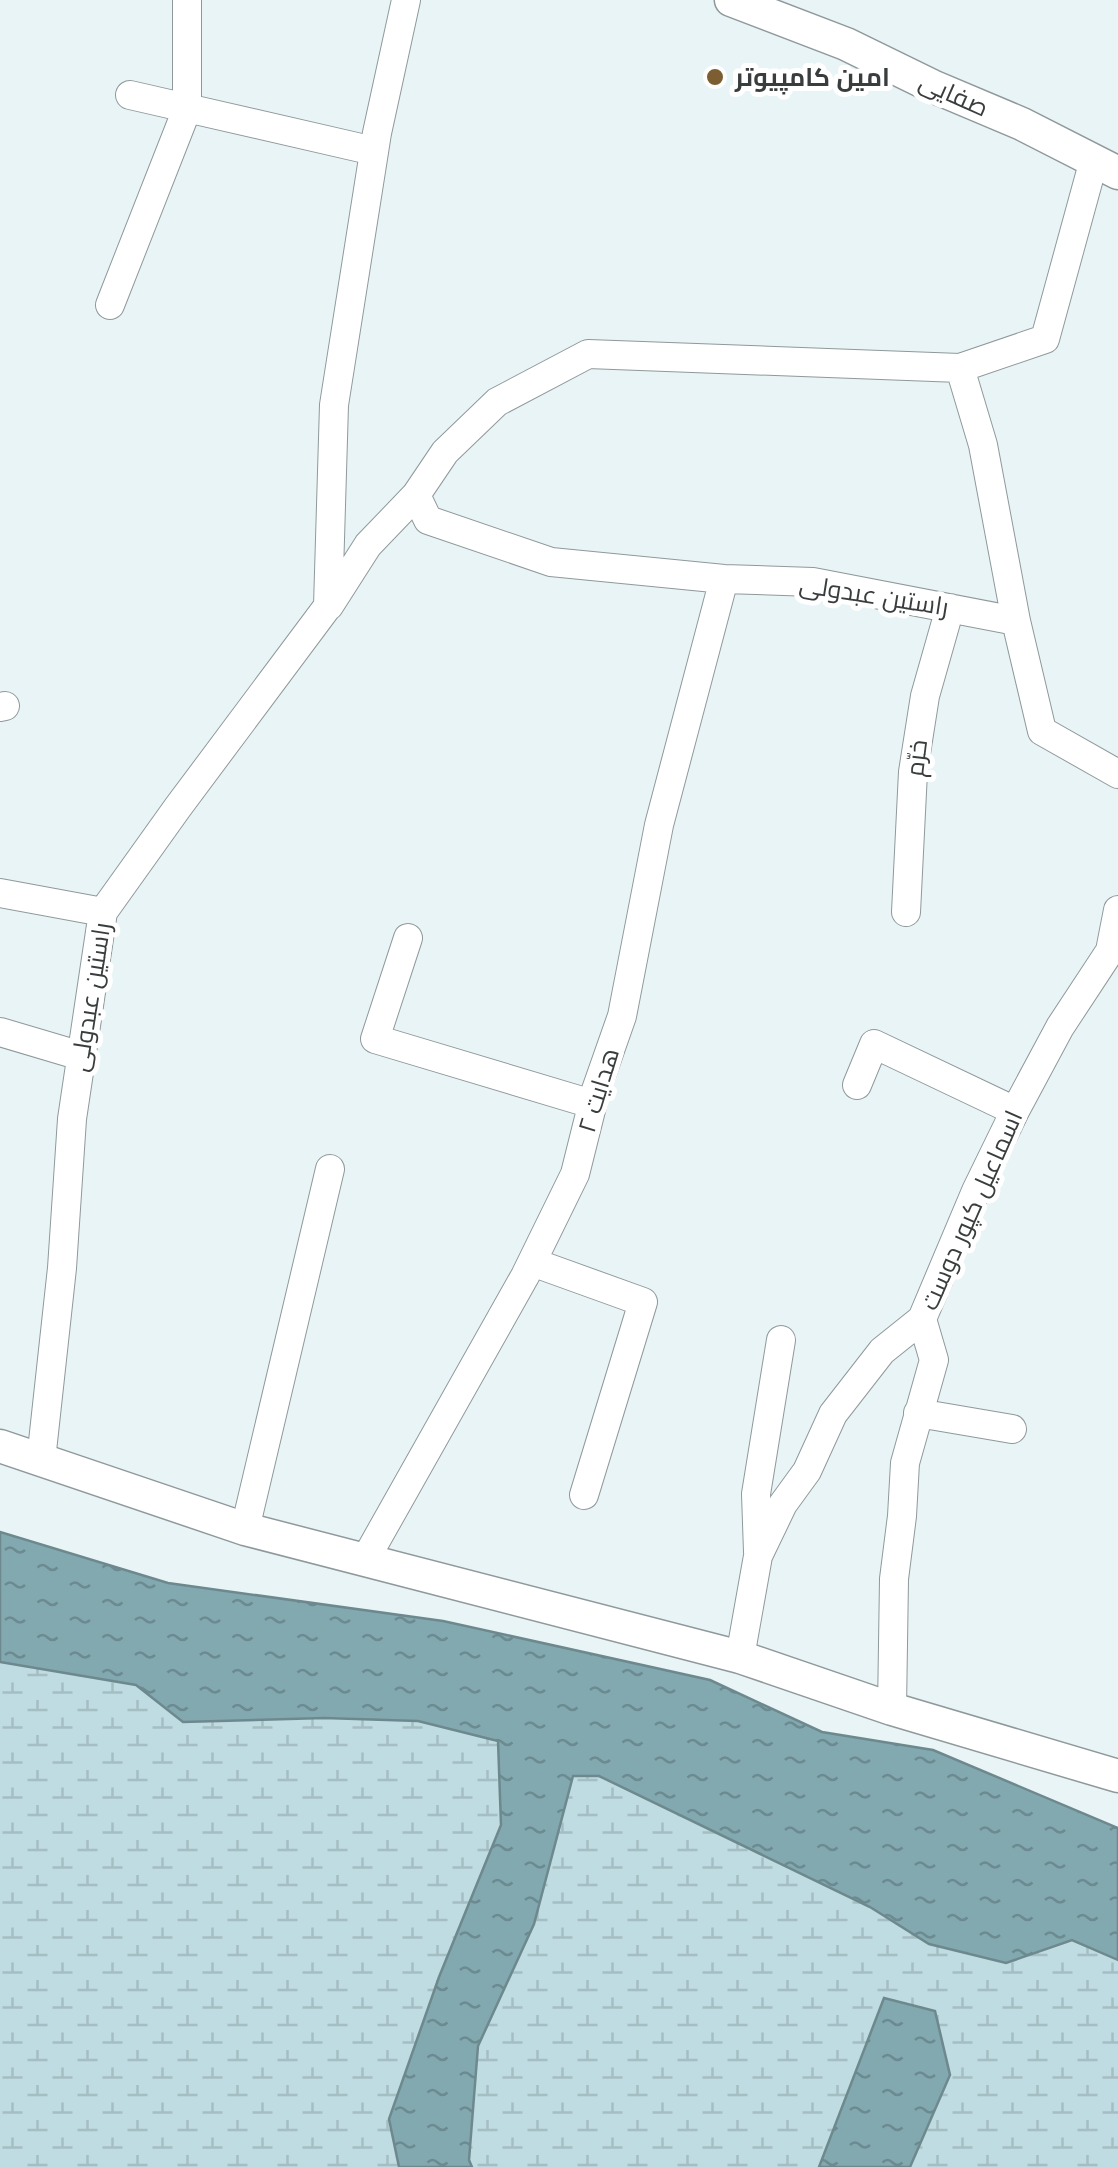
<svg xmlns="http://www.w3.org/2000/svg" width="1118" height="2167" viewBox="0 0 1118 2167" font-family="'Varela Round',Cairo,sans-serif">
<defs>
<pattern id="wetland-marsh" width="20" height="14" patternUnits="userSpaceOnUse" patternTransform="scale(2.5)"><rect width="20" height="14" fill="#bfdce2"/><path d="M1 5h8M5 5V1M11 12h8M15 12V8" fill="none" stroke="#a5bec3"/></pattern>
<pattern id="water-ripples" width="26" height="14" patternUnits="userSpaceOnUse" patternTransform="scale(2.5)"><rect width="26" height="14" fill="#83a9b0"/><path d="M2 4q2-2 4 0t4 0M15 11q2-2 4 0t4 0" fill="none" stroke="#6c8b91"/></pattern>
</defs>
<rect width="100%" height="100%" fill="#e9f4f6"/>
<path fill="url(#wetland-marsh)" d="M0 1662 136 1685 183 1722 324 1718 418 1721 498 1741 501 1825 439 1977 389 2119 399 2167H0Z
M573 1776H599L870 1907 929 1944 1006 1963 1072 1940 1118 1960V2167H910L950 2074 884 1999 819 2167H472L469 2161 478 2046 534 1924Z"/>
<path fill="url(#water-ripples)" stroke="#6d898e" stroke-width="2.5" d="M0 1532 168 1583 443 1621 710 1680 822 1732 933 1750 1118 1828V1960L1072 1940 1006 1963 929 1944 870 1907 599 1776H573L534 1924 478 2046 469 2160 472 2167H399L389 2119 439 1977 501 1825 498 1741 418 1721 324 1718 183 1722 136 1685 0 1662Z
M884 1998 935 2011 950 2075 910 2167H819Z"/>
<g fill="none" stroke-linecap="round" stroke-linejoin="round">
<defs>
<path id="minor" d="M130 95 374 151
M1094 160 1045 339 960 368 983 445 1016 621 1042 731 1118 774
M110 305 187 109V0
M416 495 445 452 497 402 588 354 960 368
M329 606 368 545 416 495 428 520 551 562 724 579 813 582 1016 621
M0 707 5 706
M0 893 103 912
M906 912 913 772 925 696 950 608
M408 938 375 1039 592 1104
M0 1032 81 1056
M857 1085 874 1044 1015 1111
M532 1262 643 1302 584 1495
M918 1413 1012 1429
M41 1460 62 1268 72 1119 103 912 178 807 328 606 334 405 377 133 406 0
M245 1529 330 1169
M758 1552 756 1494 781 1340
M365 1560 525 1276 575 1174 596 1090 622 1016 659 825 724 579
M740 1657 758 1556 783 1504 807 1471 833 1414 882 1351 922 1319
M892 1709 894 1579 902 1516 905 1463 934 1360 922 1319 976 1191 1015 1111 1060 1027 1110 951 1118 910"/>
<path id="tertiary" d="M731 0 846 44 932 86 1022 124 1118 173
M0 1446 245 1529 740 1657 892 1709 1118 1776"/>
</defs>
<use href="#minor" stroke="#8f999b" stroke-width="30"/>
<use href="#tertiary" stroke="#8f999b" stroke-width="35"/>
<use href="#minor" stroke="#fff" stroke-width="28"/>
<use href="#tertiary" stroke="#fff" stroke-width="32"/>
</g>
<circle fill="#7c5e32" stroke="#fff" stroke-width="4" cx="715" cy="77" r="10"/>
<g text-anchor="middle" stroke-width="10" stroke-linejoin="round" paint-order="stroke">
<g font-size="25" font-weight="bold" fill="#393d3e" stroke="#fff" text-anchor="start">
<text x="735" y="86">امین کامپیوتر</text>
</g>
<g font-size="25" fill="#393d3e" stroke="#fff">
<text transform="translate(954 94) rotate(24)" y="9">صفایی</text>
<text transform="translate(874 595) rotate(9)" y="9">راستین عبدولی</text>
<text transform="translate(916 758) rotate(-83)" y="9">خرّم</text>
<text transform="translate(90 997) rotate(-81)" y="9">راستین عبدولی</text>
<text transform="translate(598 1090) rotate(-73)" y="9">هدایت ۲</text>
<text transform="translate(971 1210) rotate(-66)" y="9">اسماعیل کپور دوست</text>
</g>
</g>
</svg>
